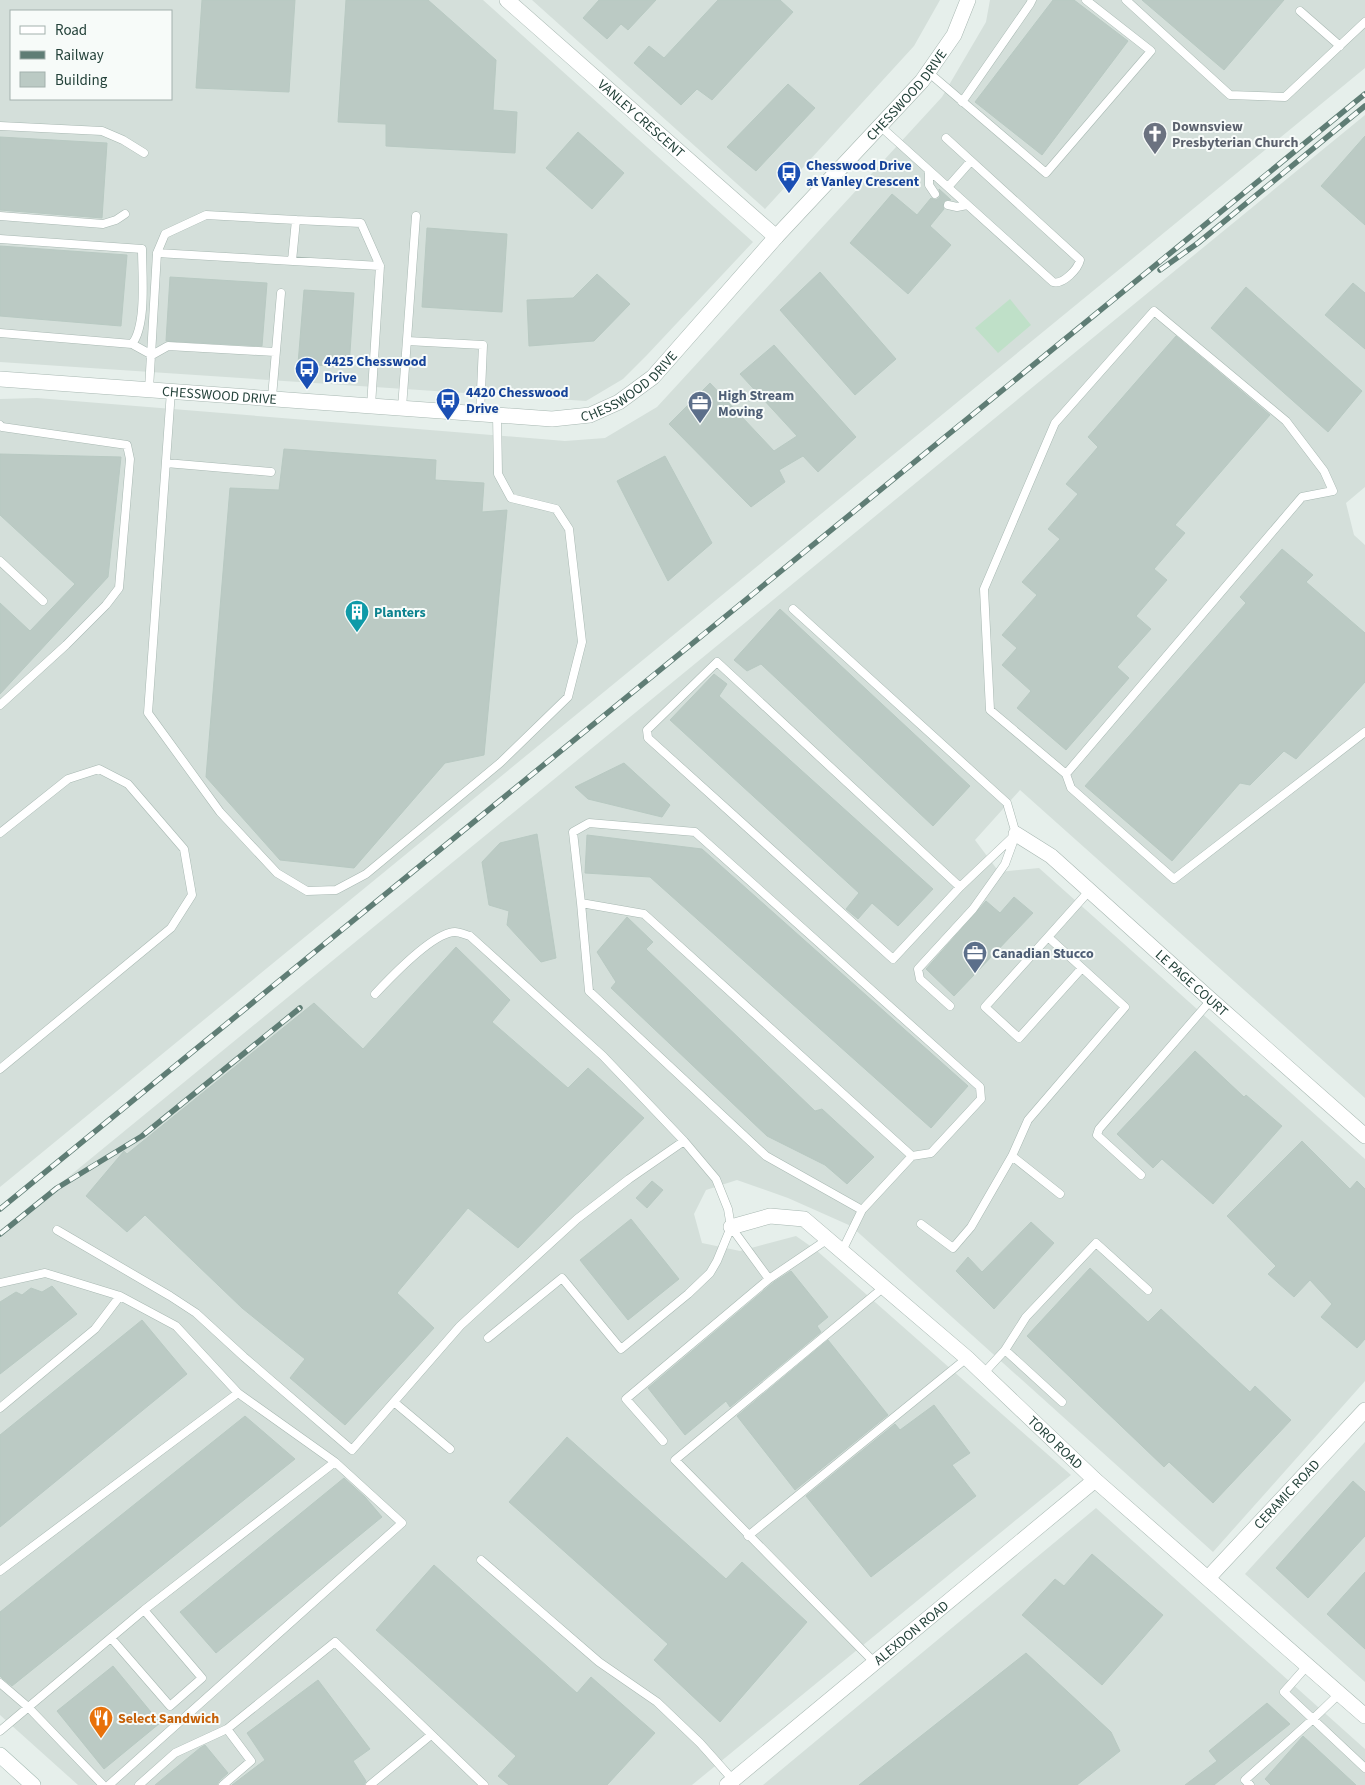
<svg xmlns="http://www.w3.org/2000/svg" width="1365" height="1785" viewBox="0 0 1365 1785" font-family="'Source Sans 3',sans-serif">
<rect width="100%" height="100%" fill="#e6efeb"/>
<path fill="#d4dfda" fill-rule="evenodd" d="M0 0H483L753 242 647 355 623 379 586 401 0 362ZM11 11H171V99H11Z
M532 0H940L914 46 765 209Z
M990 0H1365V68L0 1187V399L37 398 565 441 605 438 657 407 942 97 986 22Z
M1365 115V487L1346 503 1354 535 1365 545V1098L1020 790 975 840 999 872 1039 868 1365 1159V1381L1213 1552 851 1226 788 1198 737 1180 706 1190 694 1214 702 1243 740 1251 796 1236 816 1250 1071 1475 692 1785H78L0 1715V1233Z
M1365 1442V1682L1245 1574Z
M1096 1508 1365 1749V1785H763Z"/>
<path fill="#bfe0c8" d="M1010 299 1031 325 998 353 975 328Z"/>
<path fill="#bbcac4" stroke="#b8c9c2" d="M202 0H295L289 92 196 88Z
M346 0H428L496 60 493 110 517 112 515 153 386 146V124L338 122Z
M599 0H656L628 30 621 24 607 39 583 18Z
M718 0H780L793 12 712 100 697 89 681 105 634 63 649 46 664 58Z
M1053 0H1074L1128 41 1042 155 975 102Z
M1142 0H1284L1224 70Z
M788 84 815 108 756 171 727 147Z
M578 132 624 173 592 209 546 168Z
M1365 136V225L1321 186Z
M0 137 107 143 102 218 0 210Z
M939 189 951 200H947L944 202 943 206 944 209 930 226 951 245 908 294 850 243 892 194 917 215 931 198 936 200 940 197Z
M427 228 507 234 502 312 422 307Z
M0 246 127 255 121 326 0 316Z
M820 272 896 359 855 395 780 310Z
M597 274 630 304 594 341 529 346 527 300 573 298Z
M170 277 267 283 262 346 166 341Z
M1353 283 1365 293V349L1325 315Z
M1246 287 1362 391 1328 432 1211 328Z
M304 290 354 293 349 367 298 364Z
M1176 336 1270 415 1175 525 1185 533 1154 569 1167 580 1136 616 1151 629 1117 667 1129 678 1066 750 1017 708 1031 691 1002 665 1017 648 1002 635 1037 595 1022 582 1060 539 1048 529 1078 494 1066 484 1098 447 1088 437Z
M774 345 856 437 818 472 803 456 779 470 785 482 751 507 669 424 710 383 774 451 797 436 740 374Z
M284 449 436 460 435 480 484 483 482 512 507 510 484 755 445 763 354 868 280 860 206 777 230 488 279 490Z
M0 454 121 457 108 577 0 694V603L30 631 75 584 0 515Z
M665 456 712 543 668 581 617 481Z
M1282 549 1313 575 1306 582 1365 633V682L1296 759 1284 751 1250 785 1240 783 1172 861 1085 786 1246 603 1240 597Z
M780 609 970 786 933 826 761 664 747 671 734 660Z
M714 674 727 684 719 696 933 889 898 926 872 903 858 919 846 909 859 893 670 720Z
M624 763 670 805 662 817 588 799 575 787Z
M537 834 556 958 541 962 507 925 509 911 489 905 482 862 500 843Z
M587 835 702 849 968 1086 931 1128 650 877 585 873Z
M1014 897 1033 913 954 996 926 969 986 901 1000 913Z
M627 917 653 942 646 949 815 1111 822 1109 874 1157 847 1184 825 1165 767 1136 611 988 616 982 597 952Z
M456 947 510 1000 492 1022 568 1088 588 1068 644 1118 518 1248 468 1208 397 1293 434 1328 345 1425 290 1378 305 1359 242 1308 145 1215 127 1232 86 1196 124 1151 127 1154 314 1003 363 1049Z
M1195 1051 1244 1097 1246 1095 1282 1126 1213 1204 1162 1159 1153 1168 1117 1134Z
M1302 1141 1350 1189 1357 1181 1365 1189V1339L1357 1348 1321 1317 1332 1304 1310 1280 1294 1297 1268 1274 1276 1266 1227 1216Z
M652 1181 663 1190 647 1208 636 1198Z
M631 1219 679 1279 628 1320 580 1260Z
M1031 1222 1054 1243 994 1309 956 1271 968 1257 982 1272Z
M1090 1268 1148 1322 1161 1309 1250 1392 1255 1386 1291 1420 1213 1503 1169 1462 1164 1467 1027 1336Z
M791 1271 828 1317 817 1326 821 1332 730 1407 726 1401 685 1435 648 1388 774 1282Z
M52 1286 77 1314 0 1374V1302L16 1292 22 1295 31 1288 42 1292Z
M142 1320 187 1374 0 1527V1435Z
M828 1340 888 1415 795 1490 737 1416Z
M934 1405 970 1453 952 1465 976 1496 871 1577 806 1496 895 1424 900 1430Z
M245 1416 295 1459 12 1686 2 1678 0 1676V1612Z
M567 1437 726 1579 742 1562 807 1622 720 1722 654 1660 668 1644 509 1502Z
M344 1478 365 1497 382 1517 216 1653 180 1612Z
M1353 1481 1365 1492V1536L1308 1598 1276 1568Z
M1092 1554 1163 1615 1102 1685 1022 1615 1055 1579 1064 1586Z
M434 1565 577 1693 591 1677 655 1733 607 1785H509L498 1776 516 1756 376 1630Z
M1365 1572V1649L1327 1614Z
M1026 1653 1111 1732 1120 1751 1077 1785H859Z
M113 1666 160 1723 104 1769 57 1711Z
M318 1680 370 1749 353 1761 366 1781 364 1785H232L265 1760 247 1733Z
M1267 1703 1290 1724 1214 1785H1185L1217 1761 1209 1751Z
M1303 1736 1356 1785H1271L1265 1779Z
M205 1745 228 1773 219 1781 217 1785H155L200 1748Z"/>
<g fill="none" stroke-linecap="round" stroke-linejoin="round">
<defs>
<path id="lane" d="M1126 0 1230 95 1285 97 1365 22
M1300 11 1340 46
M928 72 1046 173 1151 51 1086 0
M962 102 1030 4 1032 0
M0 126 102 131 123 140 144 153
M880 126 1053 282C1063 285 1078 269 1080 260L946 138
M929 171V185L935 194
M948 187 971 161
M948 205 957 207 967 205
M0 216 103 224 116 220 125 214
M296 220 361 223 380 266
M0 239 142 249C142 274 147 325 132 344
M157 253 165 234 206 215 296 220 292 261
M1154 311 1286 421 1324 471 1333 491 1302 497 1066 774 990 710 984 589 1055 423Z
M0 333 132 344 152 355 168 346 275 352
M407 341 483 345 480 414
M149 389 157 253 380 266 371 406
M171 391 148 713 220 812 277 873 307 891 336 890 366 874 500 763 568 697 582 642 569 529 556 509 511 498 498 474 497 415
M272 397 281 293
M402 408 416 216
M0 425 2 427 127 445 130 459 119 588 106 605 66 645 0 705
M166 463 271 472
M0 561 43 601
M793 609 1007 803 1016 834 1005 864 973 909 918 969 920 979 950 1006
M1066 774 1071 788 1174 879 1365 732
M0 833 68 779 99 769 128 784 184 849 192 895 171 928 0 1069
M960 887 717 662 647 730 648 738 893 959 960 887 1016 834
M581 903 573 832 589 823 695 832 980 1087 981 1099 931 1153 912 1156
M1048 937 985 1007 1019 1038 1082 968
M375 994C390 978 434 932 455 932 459 932 466 935 470 936L603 1056 684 1141 716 1179 728 1209 731 1227 769 1279 626 1399 663 1441
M1012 1156 1060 1194
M1141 1175 1097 1135 1099 1129 1211 1000
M921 1224 953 1248 971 1227 1012 1156 1028 1120 1125 1007 1048 937 1090 890
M57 1230 170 1296 196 1313 244 1357 352 1450 460 1326 577 1219 629 1179 684 1141
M842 1251 862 1210 912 1156 644 914 581 903 589 991 766 1156 862 1210
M769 1279 828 1239
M0 1283 45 1273 120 1296
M488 1338 562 1278 621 1349 688 1294 710 1273 717 1261 731 1227
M1005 1350 1026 1317 1096 1243 1148 1290
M983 1374 1005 1350 1062 1402
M394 1402 450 1449
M0 1408 95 1329 120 1296 176 1326 238 1393
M748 1536 967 1358
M481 1560 599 1662 657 1702 700 1743 733 1780
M0 1571 238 1393 335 1462 402 1523 109 1785
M111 1638 170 1706 202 1678 144 1610
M874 1662 675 1460 884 1287
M1307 1666 1284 1692 1365 1768
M0 1683 28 1707 103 1785
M0 1731 144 1610 335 1462
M139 1785 175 1753 227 1729 335 1642 484 1785
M223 1785 251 1761 227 1729
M370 1785 431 1735
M1250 1785 1245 1780 1313 1719 1339 1694"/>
<g id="street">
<path id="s1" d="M507 0 776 237"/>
<path id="s2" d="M0 379 552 419 590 415 619 402 653 377 776 237 922 81 954 35 968 0"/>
<path id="s3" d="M1016 834 1051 856 1211 1000 1365 1136"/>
<path id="s4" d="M731 1227 770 1216 804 1219 967 1358 1095 1480 1365 1716"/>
<path id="s5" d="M1208 1578 1365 1410"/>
<path id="s6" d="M727 1785 1095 1480"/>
</g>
<path id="secondary" d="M0 1755 33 1785"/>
</defs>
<use href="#lane" stroke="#a8b8b2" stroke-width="9"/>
<use href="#street" stroke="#a8b8b2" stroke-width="16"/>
<use href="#secondary" stroke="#a4bbb3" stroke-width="16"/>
<use href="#lane" stroke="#fff" stroke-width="8"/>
<use href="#street" stroke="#fff" stroke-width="15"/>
<use href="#secondary" stroke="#fff" stroke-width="15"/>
<defs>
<path id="rail" d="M1160 270 1198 243 1365 106
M0 1209 1365 94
M0 1234 57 1188 142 1136 300 1008"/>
</defs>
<use href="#rail" stroke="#5f7d75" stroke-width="5.5"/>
<use href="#rail" stroke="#f7fbf9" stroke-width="4" stroke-dasharray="11" stroke-linecap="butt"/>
</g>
<defs>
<symbol id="church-pin" viewBox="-11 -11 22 30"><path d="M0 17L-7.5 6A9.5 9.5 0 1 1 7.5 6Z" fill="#6b7280" stroke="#f7fbf9"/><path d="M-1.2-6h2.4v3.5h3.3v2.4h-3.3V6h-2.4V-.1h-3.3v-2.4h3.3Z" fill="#fff"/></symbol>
<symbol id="bus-pin" viewBox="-11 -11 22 30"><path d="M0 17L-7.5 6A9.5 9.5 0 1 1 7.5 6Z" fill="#1a4fb4" stroke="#f7fbf9"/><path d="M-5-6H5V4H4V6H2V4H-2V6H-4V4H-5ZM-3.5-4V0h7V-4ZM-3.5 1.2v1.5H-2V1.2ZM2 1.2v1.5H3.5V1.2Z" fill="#fff"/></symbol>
<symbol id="office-pin" viewBox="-11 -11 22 30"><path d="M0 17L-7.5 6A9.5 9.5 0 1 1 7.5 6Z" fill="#5c6f8a" stroke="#f7fbf9"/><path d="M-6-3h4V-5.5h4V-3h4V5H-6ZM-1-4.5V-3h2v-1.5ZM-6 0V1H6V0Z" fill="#fff"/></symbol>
<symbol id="building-pin" viewBox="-11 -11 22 30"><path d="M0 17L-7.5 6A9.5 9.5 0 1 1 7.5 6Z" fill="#0f9aa8" stroke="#f7fbf9"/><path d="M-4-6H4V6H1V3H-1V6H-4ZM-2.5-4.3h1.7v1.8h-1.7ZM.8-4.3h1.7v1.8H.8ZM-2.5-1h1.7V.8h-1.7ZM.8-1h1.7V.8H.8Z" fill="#fff"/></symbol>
<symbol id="restaurant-pin" viewBox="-11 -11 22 30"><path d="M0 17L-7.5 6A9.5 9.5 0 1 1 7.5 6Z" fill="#e8710a" stroke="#f7fbf9"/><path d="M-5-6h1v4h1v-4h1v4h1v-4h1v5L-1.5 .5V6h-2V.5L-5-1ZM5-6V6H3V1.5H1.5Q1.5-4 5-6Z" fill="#fff"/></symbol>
</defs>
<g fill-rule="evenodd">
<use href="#church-pin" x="1141" y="120" width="28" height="38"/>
<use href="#bus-pin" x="775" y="159" width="28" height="38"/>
<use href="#bus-pin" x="293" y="355" width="28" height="38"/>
<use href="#bus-pin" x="434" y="386" width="28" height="38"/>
<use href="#office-pin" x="686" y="389" width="28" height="38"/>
<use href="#building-pin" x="343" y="598" width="28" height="38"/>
<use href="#office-pin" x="961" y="939" width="28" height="38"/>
<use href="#restaurant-pin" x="87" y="1704" width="28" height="38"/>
</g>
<g text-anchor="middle" stroke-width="4" stroke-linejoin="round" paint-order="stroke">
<g font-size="14" fill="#24423a" stroke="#f7fbf9">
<text dy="5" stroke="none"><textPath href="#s2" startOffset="1045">CHESSWOOD DRIVE</textPath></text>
<text dy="5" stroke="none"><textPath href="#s1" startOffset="179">VANLEY CRESCENT</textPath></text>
<text dy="5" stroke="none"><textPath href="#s2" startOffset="640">CHESSWOOD DRIVE</textPath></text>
<text dy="5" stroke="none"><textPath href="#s2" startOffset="220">CHESSWOOD DRIVE</textPath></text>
<text dy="5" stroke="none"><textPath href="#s3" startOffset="231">LE PAGE COURT</textPath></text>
<text dy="5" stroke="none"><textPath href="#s4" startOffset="411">TORO ROAD</textPath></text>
<text dy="5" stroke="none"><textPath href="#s5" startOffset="115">CERAMIC ROAD</textPath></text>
<text dy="5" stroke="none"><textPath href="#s6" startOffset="239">ALEXDON ROAD</textPath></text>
</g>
<g font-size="14" font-weight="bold" fill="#5b616d" stroke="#f7fbf9" text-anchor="start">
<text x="1172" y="131">Downsview<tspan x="1172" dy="16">Presbyterian Church</tspan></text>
</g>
<g font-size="14" font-weight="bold" fill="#164399" stroke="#f7fbf9" text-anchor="start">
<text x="806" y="170">Chesswood Drive<tspan x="806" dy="16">at Vanley Crescent</tspan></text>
<text x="324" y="366">4425 Chesswood<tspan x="324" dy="16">Drive</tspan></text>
<text x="466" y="397">4420 Chesswood<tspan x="466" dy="16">Drive</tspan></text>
</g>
<g font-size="14" font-weight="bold" fill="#4e5e75" stroke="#f7fbf9" text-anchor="start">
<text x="718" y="400">High Stream<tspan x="718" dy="16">Moving</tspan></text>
<text x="992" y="958">Canadian Stucco</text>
</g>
<g font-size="14" font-weight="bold" fill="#0d838f" stroke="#f7fbf9" text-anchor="start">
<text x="374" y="617">Planters</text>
</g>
<g font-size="14" font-weight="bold" fill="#c56008" stroke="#f7fbf9" text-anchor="start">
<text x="118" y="1723">Select Sandwich</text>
</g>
</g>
<rect x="10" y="10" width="162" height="90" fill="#f7fbf9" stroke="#a3b1ad"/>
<rect x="20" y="26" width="25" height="8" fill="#ffffff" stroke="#a3b1ad"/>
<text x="55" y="35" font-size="15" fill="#24423a">Road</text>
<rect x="20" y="51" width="25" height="8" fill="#5f7d75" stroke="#a3b1ad"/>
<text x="55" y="60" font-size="15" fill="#24423a">Railway</text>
<rect x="20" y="72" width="25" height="15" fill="#bbcac4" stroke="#a3b1ad"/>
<text x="55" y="85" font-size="15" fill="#24423a">Building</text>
</svg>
